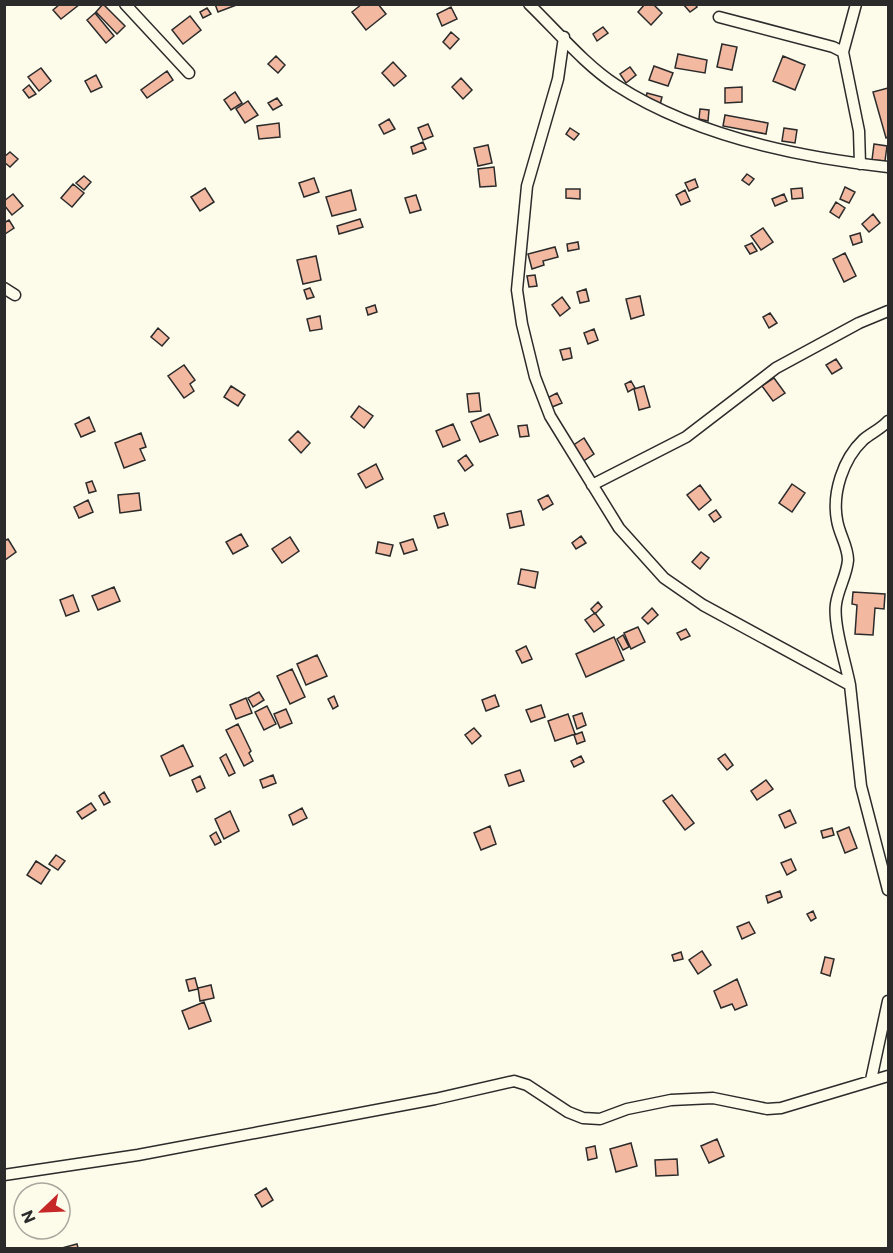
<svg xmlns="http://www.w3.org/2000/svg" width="893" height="1253" viewBox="0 0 893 1253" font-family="Commissioner,sans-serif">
<rect width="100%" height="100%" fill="#fdfbea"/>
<path fill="#f2b8a0" stroke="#2b2b2b" stroke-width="1.5" d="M60 4H80L61 19 53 10Z
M103 4 125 26 117 34 96 12Z
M215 4H239L218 12Z
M362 4H378L386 14 366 30 352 12Z
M645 4H653L662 13 651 25 638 12Z
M683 4H695L697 7 690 12Z
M451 7 457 19 442 26 437 14Z
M207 8 211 14 203 18 200 12Z
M95 13 114 36 106 43 87 20Z
M190 16 201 30 183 44 172 30Z
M603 27 608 33 597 41 593 34Z
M451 32 459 39 450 49 443 42Z
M722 44 737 47 732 70 717 67Z
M678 54 707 60 705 73 675 68Z
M276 56 285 65 278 73 268 64Z
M783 56 805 65 795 90 773 81Z
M393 62 406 76 394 86 382 73Z
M654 66 673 73 668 86 649 80Z
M630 67 636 75 626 83 620 74Z
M41 68 51 81 39 91 28 77Z
M167 71 173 80 147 98 141 90Z
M96 75 102 87 91 92 85 81Z
M461 78 472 90 463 99 452 87Z
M29 85 36 94 29 98 23 90Z
M742 87V102L725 103V88Z
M888 88V137L886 138 873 92Z
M235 92 242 103 231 110 224 100Z
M647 93 662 97 660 105 645 102Z
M277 98 282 105 273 110 268 103Z
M248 101 258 115 245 123 236 109Z
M700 109 709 110 708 121 699 119Z
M725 115 768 123 766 134 723 126Z
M389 119 395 129 384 134 379 125Z
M279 123 280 137 259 139 257 126Z
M428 124 433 136 423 140 418 128Z
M570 128 579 134 574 140 566 134Z
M784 128 797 130 795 143 782 141Z
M423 142 426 149 413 154 411 147Z
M874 144 887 146 885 161 872 160Z
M488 145 492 163 478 166 474 148Z
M10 152 18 159 10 167 4 162V157Z
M494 167 496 186 480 187 478 169Z
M747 174 754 179 749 185 742 180Z
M84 176 91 182 84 190 76 183Z
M314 178 319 192 304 197 299 183Z
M695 179 698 187 689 191 685 183Z
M73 184 84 193 72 207 61 198Z
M845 187 855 192 849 203 840 199Z
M205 188 214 202 200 211 191 197Z
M802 188 803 198 792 199 791 189Z
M566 189H580V199L566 198Z
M351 190 356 210 332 216 326 197Z
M685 190 690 201 681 205 676 195Z
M13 194 23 206 12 215 4 205V201Z
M784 194 787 201 775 206 772 199Z
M416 195 421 210 410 213 405 198Z
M836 202 845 208 839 218 830 212Z
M873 214 880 223 869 232 862 224Z
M360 219 363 227 339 234 337 226Z
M9 220 14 228 5 234 4 223Z
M763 228 773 242 761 250 751 236Z
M860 233 862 242 853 245 850 236Z
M578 242 579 249 568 251 567 244Z
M752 243 757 251 750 254 745 246Z
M555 247 558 257 543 261 544 265 532 269 528 254Z
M845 253 856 276 844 282 833 259Z
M316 256 321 280 303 284 297 260Z
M535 275 537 286 529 287 527 276Z
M310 288 314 297 307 299 304 290Z
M586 289 589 301 580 303 577 292Z
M640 296 644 315 631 319 626 299Z
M562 297 570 308 560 316 552 305Z
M375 305 377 312 368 315 366 308Z
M770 313 777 323 769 328 763 317Z
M320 316 322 329 310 331 307 319Z
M158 328 169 338 162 346 151 337Z
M594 329 598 340 588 344 584 333Z
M570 348 572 358 563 360 560 350Z
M836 359 842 368 832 374 826 365Z
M184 365 195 380 190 384 194 391 184 398 168 376Z
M774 378 785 393 773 401 762 386Z
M631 381 635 388 628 392 625 384Z
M231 386 245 395 238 406 224 397Z
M644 386 650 407 639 410 634 389Z
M479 393 481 411 469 412 467 394Z
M557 393 562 403 552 407 547 398Z
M359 406 373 416 364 428 351 417Z
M489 414 498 435 480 442 471 422Z
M89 417 95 431 81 437 75 424Z
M453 424 460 440 443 447 436 431Z
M527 425 529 436 520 437 518 426Z
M298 431 310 443 301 453 289 440Z
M141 433 146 447 140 449 145 460 124 468 115 443Z
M584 438 594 454 582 462 572 446Z
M466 455 473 465 465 471 458 461Z
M376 464 383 479 366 488 358 474Z
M92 481 96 491 89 493 86 483Z
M792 484 805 493 792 512 779 503Z
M700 485 711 500 699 510 687 495Z
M139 493 141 510 120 513 118 495Z
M548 495 553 504 543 510 538 500Z
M88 500 93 512 79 518 74 507Z
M716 510 721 517 714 522 709 515Z
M521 511 524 525 510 528 507 514Z
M444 513 448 525 438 528 434 516Z
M241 534 248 546 233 554 226 542Z
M581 536 586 543 576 549 572 543Z
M290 537 299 551 282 563 272 549Z
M8 539 16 552 5 560 4 541Z
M413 539 417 550 404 554 400 543Z
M378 542 393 545 390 556 376 553Z
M701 552 709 558 700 569 692 562Z
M521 569 538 572 535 588 518 584Z
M114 587 120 601 98 610 92 596Z
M853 592 885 594 884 609 875 608 873 635 855 634 857 605 852 604Z
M73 595 79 611 66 616 60 600Z
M598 602 602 607 595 614 591 609Z
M652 608 658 615 648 624 642 618Z
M595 613 604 625 594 632 585 620Z
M638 627 645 642 631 649 624 633Z
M686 629 690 636 681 640 677 633Z
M623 635 629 647 623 650 617 639Z
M614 637 624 660 586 677 576 654Z
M526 646 532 659 522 663 516 651Z
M317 655 327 676 306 685 297 664Z
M292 669 305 697 290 704 277 676Z
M259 692 264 700 253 707 248 698Z
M495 695 499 706 486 711 482 700Z
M334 696 338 706 333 709 328 699Z
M246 698 252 713 236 719 230 705Z
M541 705 545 717 531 722 526 710Z
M267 706 276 724 264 730 255 712Z
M286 709 292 723 280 728 274 714Z
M582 713 586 725 577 729 573 716Z
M568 714 575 734 555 741 548 721Z
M238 724 251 751 249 753 253 761 244 766 226 730Z
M474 728 481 736 472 744 465 735Z
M582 732 585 741 577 744 574 735Z
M183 745 193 766 170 776 161 756Z
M226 754 235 773 229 776 220 758Z
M725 754 733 765 727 770 718 759Z
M581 756 584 762 574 767 571 761Z
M520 770 524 781 509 786 505 775Z
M273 775 276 783 263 788 260 780Z
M200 776 205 788 197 792 192 780Z
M766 780 773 789 757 800 751 791Z
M104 792 110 802 104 805 99 796Z
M672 795 694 823 685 830 663 801Z
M91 803 96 810 82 819 77 812Z
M302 808 307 818 293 825 289 815Z
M790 810 796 823 785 828 779 815Z
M230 811 239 831 224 839 215 819Z
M490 826 496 844 481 850 474 833Z
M849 827 857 848 845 853 837 832Z
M832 828 834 835 823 838 821 831Z
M216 832 221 842 215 845 210 836Z
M56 855 65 861 58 870 49 864Z
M791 859 796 870 787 875 781 863Z
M36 861 50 870 41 884 27 875Z
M780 891 782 897 768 903 766 896Z
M813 911 816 918 811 921 807 914Z
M749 922 755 933 742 939 737 927Z
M702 951 711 965 698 974 689 960Z
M681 952 683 959 674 961 672 955Z
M825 957 834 959 830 976 821 973Z
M195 978 198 989 189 991 186 980Z
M737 979 747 1005 735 1010 732 1004 721 1008 714 991Z
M211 985 214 998 200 1001 198 988Z
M204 1002 211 1021 189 1029 182 1011Z
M717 1139 724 1156 709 1163 701 1146Z
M631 1143 637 1166 616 1172 610 1149Z
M595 1146 597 1158 588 1160 586 1148Z
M677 1159 678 1175 656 1176 655 1160Z
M266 1188 273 1200 262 1207 255 1195Z
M77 1244 78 1248H62Z"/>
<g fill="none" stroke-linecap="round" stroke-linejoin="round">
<defs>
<path id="street" d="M125 4 189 73
M529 4C557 31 584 64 616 85 695 136 796 157 888 167
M719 17 833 47 843 52 859 131 860 164
M564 37 558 79 527 186 517 290 522 324 535 377 550 416 619 528 664 578 703 605 850 685 861 786 888 890
M843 52 856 4
M4 288 15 295
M592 485 686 437 776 368 859 323 888 311
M850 685C846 664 833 624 836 604 838 589 847 575 848 560 848 546 839 534 837 520 832 493 843 459 863 440 871 433 881 429 888 421
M871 1080 888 1001
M4 1175 138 1155 435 1099 514 1081 527 1085 568 1112 583 1118 600 1119 627 1109 671 1100 713 1098 767 1109 781 1108 888 1076"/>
</defs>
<use href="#street" stroke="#2b2b2b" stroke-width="13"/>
<use href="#street" stroke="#fdfbea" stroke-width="10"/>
</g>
<rect width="893" height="1253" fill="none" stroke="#2b2b2b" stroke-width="12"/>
<g transform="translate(42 1211) rotate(247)"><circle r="28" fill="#fdfbea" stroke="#a9a89e" stroke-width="1.5"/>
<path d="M0-4.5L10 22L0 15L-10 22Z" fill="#c62828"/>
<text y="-9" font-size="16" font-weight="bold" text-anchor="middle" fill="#2b2b2b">N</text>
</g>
</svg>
